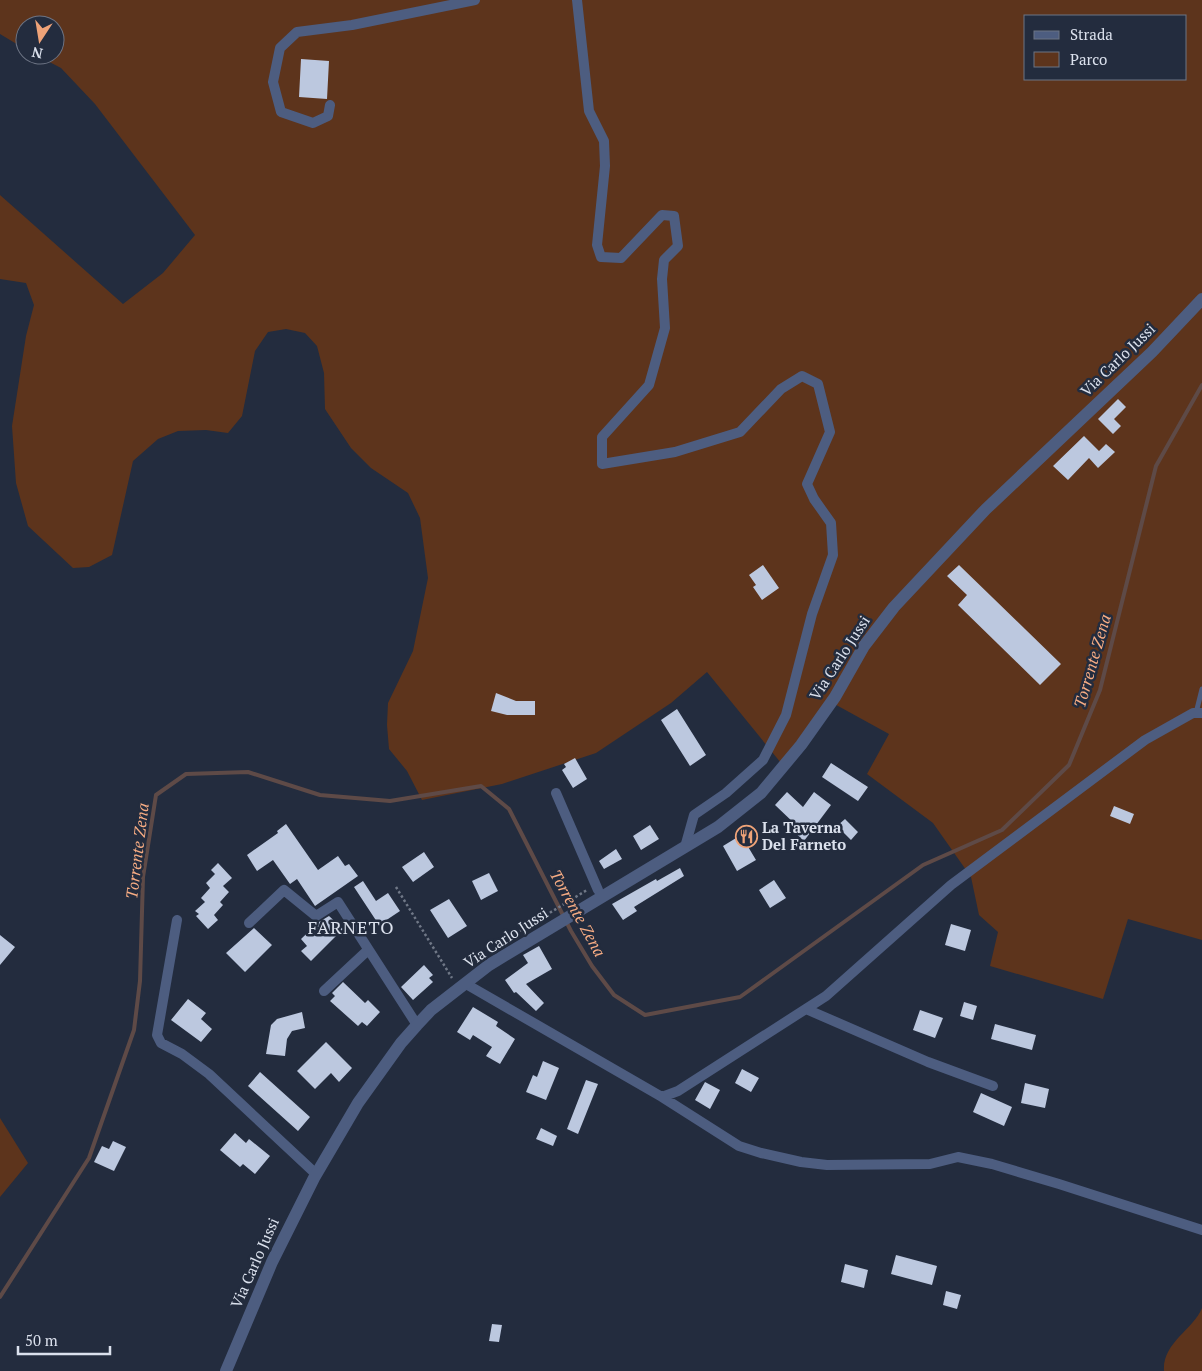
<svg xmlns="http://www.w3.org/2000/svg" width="1202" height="1371" viewBox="0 0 1202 1371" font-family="'PT Serif',serif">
<rect width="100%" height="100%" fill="#232c3e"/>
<path fill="#5d341c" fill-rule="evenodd" d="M0 0H1202V940L1128 919 1103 999 990 966 998 932 979 915 971 877 933 823 867 774 889 734 829 701 781 763 707 672 671 703 596 753 502 784 422 800 407 771 389 749 387 725 388 703 413 651 428 578 420 518 408 493 371 468 351 448 325 409 324 373 317 346 305 333 286 329 268 332 255 351 242 416 228 433 206 430 178 431 158 439 133 461 112 555 89 567 73 568 28 526 16 483 12 426 26 336 34 305 26 283 0 279V195L123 304 163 273 195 235 95 104 61 68 36 55H55V25H25V49L0 34ZM1026 16H1186V79H1026Z
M0 1118 28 1163 0 1197Z
M1202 1308V1371H1164C1162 1343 1193 1330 1202 1308Z"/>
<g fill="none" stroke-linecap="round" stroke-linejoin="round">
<path stroke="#5e4a47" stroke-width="4" d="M0 1297 89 1158 134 1030 140 981 143 877 156 795 186 774 248 772 320 795 390 801 481 786 509 809 571 931 592 966 614 995 645 1015 740 997 923 865 1002 830 1069 765 1100 690 1156 466 1202 385"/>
</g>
<path fill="#bcc8df" d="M301 59 329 61 327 99 299 97Z
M1118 399 1126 407 1114 419 1121 426 1113 434 1098 419Z
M1084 436 1099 451 1106 444 1115 452 1098 468 1089 458 1068 480 1053 466Z
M763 565 779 588 762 600 753 587 756 585 749 575Z
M959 565 1061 664 1040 685 958 605 967 595 947 576Z
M496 693 516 701H535V715H507L491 711Z
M677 709 706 755 690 766 661 720Z
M575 758 587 779 573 788 562 770 566 767 564 764Z
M831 763 868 787 858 801 822 777Z
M787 792 803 807 814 792 831 805 804 841 792 830 796 825 775 805Z
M1114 806 1134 814 1130 824 1110 816Z
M845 819 858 832 851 840 837 826Z
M286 824 318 870 338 856 345 866 349 864 358 876 315 906 297 879 290 884 273 860 257 871 247 855 278 833 277 831Z
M650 825 659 839 641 850 633 836Z
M741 835 756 860 737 871 723 846Z
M616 849 622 859 604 869 599 861Z
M424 852 434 867 413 882 402 867Z
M218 863 232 878 223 886 229 892 220 902 223 905 214 915 218 920 208 929 196 916 199 914 195 911 205 902 201 898 210 888 206 883 215 874 211 870Z
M680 868 684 876 634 907 637 911 623 920 612 904 656 879 657 881Z
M489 873 498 891 481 900 472 881Z
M774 880 786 898 770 908 759 890Z
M363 881 376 901 388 893 400 911 379 925 354 887Z
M449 899 467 926 448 938 430 910Z
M329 916 343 929 311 961 301 951 307 946 301 939 319 922Z
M951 924 971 930 965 951 945 945Z
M254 928 272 945 245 972 226 953Z
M0 935 15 947 0 965Z
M539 946 552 969 526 984 544 1003 536 1011 516 992 514 993 505 980 528 963 523 955Z
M424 965 433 975 429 978 433 982 413 1000 401 987Z
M343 982 365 1003 368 1000 380 1012 367 1026 362 1022 358 1026 330 1001 335 996 332 993Z
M188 999 206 1013 201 1019 212 1029 201 1042 171 1020Z
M964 1002 977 1006 973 1020 960 1016Z
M473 1007 498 1022 496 1026 515 1039 500 1064 486 1056 492 1047 473 1035 470 1040 457 1032Z
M920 1010 943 1018 935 1038 913 1030Z
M302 1012 305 1028 292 1031 287 1039 285 1056 266 1054 271 1025 277 1019Z
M995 1024 1036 1035 1032 1050 991 1039Z
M326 1042 352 1068 339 1082 331 1073 315 1089 297 1071Z
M543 1061 559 1068 546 1100 526 1092 533 1075 537 1077Z
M742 1069 759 1078 751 1092 735 1083Z
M260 1072 310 1117 298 1131 248 1086Z
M586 1080 598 1084 578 1134 567 1129Z
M705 1082 720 1090 710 1109 695 1100Z
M1025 1083 1049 1089 1045 1108 1021 1103Z
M981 1093 1012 1107 1004 1126 973 1112Z
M541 1128 557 1136 553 1146 536 1139Z
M235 1133 246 1143 249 1139 270 1156 255 1174 243 1164 240 1167 220 1150Z
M113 1141 126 1147 114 1171 94 1162 102 1146 109 1149Z
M896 1255 937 1266 932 1285 891 1274Z
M845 1264 868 1270 864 1288 841 1282Z
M946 1291 961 1295 957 1309 943 1305Z
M492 1324 502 1325 499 1342 489 1341Z"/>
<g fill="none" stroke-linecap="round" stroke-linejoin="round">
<path stroke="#707887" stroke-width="2.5" stroke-dasharray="2.5 2.5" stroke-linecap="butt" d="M396 887 452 978
M520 931 587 890"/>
<path stroke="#4d5d80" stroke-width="5" d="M1196 713 1202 689"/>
<path stroke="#4d5d80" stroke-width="10" d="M577 0 589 111 604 141 605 166 597 245 601 257 621 258 662 215 674 216 678 246 664 260 662 279 665 328 649 385 602 437V464L675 452 740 432 781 389 802 376 818 384 830 432 807 484 814 499 831 523 833 555 812 614 786 715 763 760 726 793 694 815 685 847
M330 105 328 116 313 123 281 112 273 82 280 48 297 32 352 25 475 0
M556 793 598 890
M177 920 157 1035 161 1043 182 1054 209 1074 316 1174
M249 923 284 890 316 916 338 902 417 1025
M466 984 662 1097 678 1091 826 996 951 885 1145 740 1193 713H1202
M324 991 368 950
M806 1009 928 1062 993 1086
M662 1097 739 1146 761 1153 801 1162 827 1165 930 1164 958 1157 992 1164 1059 1184 1202 1230"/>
<path stroke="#4d5d80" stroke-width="12" d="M226 1371 272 1262 314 1178 358 1103 401 1043 417 1025 431 1010 489 965 718 827 761 793 801 745 835 697 864 646 894 607 986 509 1152 352 1202 299"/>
</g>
<defs>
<symbol id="restaurant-ring" viewBox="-11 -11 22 22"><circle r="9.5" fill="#232c3e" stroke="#efa378" stroke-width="1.5"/><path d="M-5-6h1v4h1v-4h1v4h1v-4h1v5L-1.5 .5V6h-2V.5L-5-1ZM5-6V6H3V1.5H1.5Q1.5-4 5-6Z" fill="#efa378"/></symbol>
</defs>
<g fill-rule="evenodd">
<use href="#restaurant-ring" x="734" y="824" width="25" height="25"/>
</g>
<g text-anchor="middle" stroke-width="5" stroke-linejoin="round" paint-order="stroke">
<g font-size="15" fill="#dbe1ed" stroke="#232c3e">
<text transform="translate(1118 360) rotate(-44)" y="5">Via Carlo Jussi</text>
<text transform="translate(840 658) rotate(-57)" y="5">Via Carlo Jussi</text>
<text transform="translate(506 938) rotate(-33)" y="5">Via Carlo Jussi</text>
<text transform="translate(255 1263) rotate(-66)" y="5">Via Carlo Jussi</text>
</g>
<g font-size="15" font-weight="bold" fill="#dbe1ed" stroke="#232c3e" text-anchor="start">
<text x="762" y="833">La Taverna<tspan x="762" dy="17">Del Farneto</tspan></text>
</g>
<g font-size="16" font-style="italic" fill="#f8ad84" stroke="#232c3e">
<text transform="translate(1092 661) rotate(-74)" y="6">Torrente Zena</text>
<text transform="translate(137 851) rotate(-83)" y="6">Torrente Zena</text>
<text transform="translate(578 913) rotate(61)" y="6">Torrente Zena</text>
</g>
<g font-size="18" letter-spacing="1" fill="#dbe1ed" stroke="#232c3e">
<text x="351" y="934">FARNETO</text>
</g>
</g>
<rect x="1024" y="15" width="162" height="65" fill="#232c3e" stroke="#6d7484"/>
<rect x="1034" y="31" width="25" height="8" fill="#4d5d80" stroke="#6d7484"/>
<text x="1070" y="40" font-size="15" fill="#dbe1ed">Strada</text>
<rect x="1034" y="52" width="25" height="15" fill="#5d341c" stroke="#6d7484"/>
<text x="1070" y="65" font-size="15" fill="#dbe1ed">Parco</text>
<g transform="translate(40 40) rotate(192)"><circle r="24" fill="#232c3e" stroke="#6d7484"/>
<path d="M0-4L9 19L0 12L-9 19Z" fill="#efa378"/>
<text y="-8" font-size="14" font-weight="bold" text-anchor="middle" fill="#dbe1ed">N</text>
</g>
<path d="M18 1346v8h92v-8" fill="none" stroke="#dbe1ed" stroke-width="2.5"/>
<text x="25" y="1346" font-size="15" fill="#dbe1ed" stroke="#232c3e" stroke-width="4" paint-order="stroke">50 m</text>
</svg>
